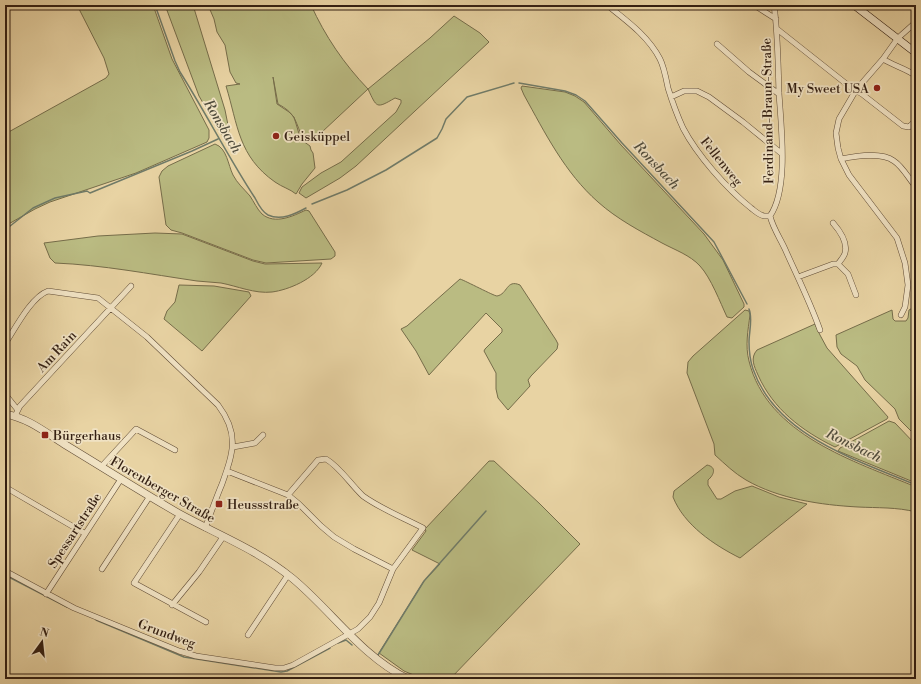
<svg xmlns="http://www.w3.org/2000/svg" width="921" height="684" viewBox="0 0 921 684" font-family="'Libre Bodoni',serif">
<rect width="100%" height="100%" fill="#e8d3a3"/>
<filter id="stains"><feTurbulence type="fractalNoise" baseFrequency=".005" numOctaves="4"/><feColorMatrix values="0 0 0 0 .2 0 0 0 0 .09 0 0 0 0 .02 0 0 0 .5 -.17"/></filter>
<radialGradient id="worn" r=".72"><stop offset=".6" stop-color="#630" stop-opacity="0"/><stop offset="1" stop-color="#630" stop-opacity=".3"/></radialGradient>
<path fill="#babb82" stroke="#766d4a" d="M77 5H153L172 59 209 130V138L207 142 191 149 136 173 50 202 35 209 5 226V134L106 78 109 74 104 58Z
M165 5H193L225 110 229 130 228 135 225 136 221 134 199 96Z
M208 5H311C325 36 344 64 368 89L430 38 454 16 480 33 489 42 356 166 340 178 306 198 299 193 302 187 321 173 341 162 396 112 401 103V100L395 98C376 109 377 108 368 89L322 132 310 137H302C295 120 295 113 278 104L273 77 277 104 289 112 294 117 300 137 303 141 310 146 311 150 313 153 315 168 302 184 296 194C290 189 282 187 275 182 238 156 238 125 226 86L240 84 236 83 230 72 225 45 217 32 214 19Z
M522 86 565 92 575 96 584 102 621 145 704 234 723 260 744 304V307L732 318 727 317C720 302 711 278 700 266 690 255 675 250 662 243 640 231 617 219 598 202 565 173 545 133 524 95L521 88Z
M215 144C227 148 228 165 233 175 237 183 244 189 250 196 254 202 257 209 262 214 275 225 293 216 306 210L309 211 335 252V256L331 259 266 263 253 260 182 233 171 230 166 225 159 177 162 171 168 166Z
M155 233 182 234 253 261 265 264 322 263C315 279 288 290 272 292 255 294 237 286 221 283 213 282 205 282 197 281 149 274 103 265 55 263L50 258 44 243 98 236Z
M460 279C466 281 494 296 497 296 508 294 506 279 520 285L556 340 558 344 557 349 531 376 528 380 530 386 508 410 498 398 496 389V373L484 351 485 349 502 332V329L486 313 429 375 416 351 401 329 407 326Z
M179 285 214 286 249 292 251 296 202 351 164 319 167 311 175 302Z
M916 306V430L914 433 912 432 899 419 895 409 865 380 857 366 841 354 837 347 836 335 892 310 893 319 895 321H906L908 318 909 310Z
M745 310 749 311 750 315C748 330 745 346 749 361 767 435 854 461 916 487V512C897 507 877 508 858 507 821 505 779 499 746 480 734 473 725 464 715 455L714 444 687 373 688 362 693 356Z
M815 324 820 335 827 348 888 417 887 419 835 447C802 431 773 409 758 375 754 366 750 358 757 350Z
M889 421 895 423 916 445V483L838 451 840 448Z
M489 461H494L540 504 580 544 450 679H423L404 671 379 653 424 581 440 564 412 550 426 531 425 529Z
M707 465C717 467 714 475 708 480V485L717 499H721L735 491 752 486 779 497 807 504 740 558C714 545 684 525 673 497L674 491Z"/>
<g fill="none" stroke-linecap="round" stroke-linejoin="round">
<path stroke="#707b68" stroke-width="1.5" d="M155 5 175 61 180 72C206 113 228 157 255 198 258 204 262 212 268 215 281 221 295 214 306 208
M519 83 565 91 576 95 585 101 622 143 714 242 747 304
M312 204 347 190 386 170 437 138 442 129 446 119 467 97 514 83
M5 230 33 208 55 198 87 191 90 193 192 151 218 139
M749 309C753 318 749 332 749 342 749 351 750 360 753 369 776 436 857 460 916 485
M5 575 67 607
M96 620 184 657 281 672 287 671 330 648
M338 643 346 640 352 645
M378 655 424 581 486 511"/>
<defs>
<path id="minor" d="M607 5C627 21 648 36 660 59 664 67 666 78 668 88 672 101 677 115 683 128 697 155 727 189 751 208 755 211 759 215 764 216 765 216 769 216 770 216
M754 5 776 19
M916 22 898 38 883 59C894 66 905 68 916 76
M777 29 849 86 862 94 903 126 909 127 913 123
M717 44 749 72 779 94
M883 59 856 90 839 119 836 133 838 148 841 159 849 175 897 238 905 263 908 285 905 307 901 315
M671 97 684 91H697L709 97 743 122 781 153
M841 159C855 156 882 152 894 161 903 167 909 179 916 187
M770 216C789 189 781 126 779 93 778 64 778 34 774 5
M770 216C773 228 780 238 785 249 797 276 810 302 820 330
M838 264 848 274 856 295
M798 277 833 264H838C840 261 844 257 845 253 848 242 840 231 833 223
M5 344C15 329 31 297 48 291L98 298 147 337 218 405C240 434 233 453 222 484 216 498 211 513 205 528
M5 394 17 409
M15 416 20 406 131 286
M233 447 255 443 263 435
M101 467 136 429 175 450
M227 471 288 495 299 504 321 526 334 537 354 549 393 569
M5 487 84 533
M180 514 134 583 206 622
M102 569 150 496
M5 571 74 608 179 651 196 656 275 668H284L293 665 358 629 370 617 379 603 393 569 423 528C404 518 381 509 363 496 351 485 340 467 326 459L318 460 288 495
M46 594 121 479
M172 605 199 572 223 537
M248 635 288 575"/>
<path id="tertiary" d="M5 414C28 418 45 432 64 444 102 467 140 491 178 513 216 534 258 550 292 578 331 610 361 656 408 679"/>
<path id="secondary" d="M854 5 916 53"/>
</defs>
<use href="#minor" stroke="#604c36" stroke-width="6"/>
<use href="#tertiary" stroke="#604c36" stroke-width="8"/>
<use href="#secondary" stroke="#331f12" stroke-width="8"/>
<use href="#minor" stroke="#f0e2c3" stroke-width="5"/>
<use href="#tertiary" stroke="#f0e2c3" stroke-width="7"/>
<use href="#secondary" stroke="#f0e2c3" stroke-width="7"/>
</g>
<g fill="#8f2418" stroke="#f0e2c3" stroke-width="1.5">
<circle cx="877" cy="88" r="4"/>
<circle cx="276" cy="136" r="4"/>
<rect x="41" y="431" width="8" height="8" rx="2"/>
<rect x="215" y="500" width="8" height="8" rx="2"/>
</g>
<g text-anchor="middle" stroke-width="3.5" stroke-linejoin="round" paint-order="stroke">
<g font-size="13" fill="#331f12" stroke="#f0e2c3" text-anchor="start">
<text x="869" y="93" text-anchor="end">My Sweet USA</text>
<text x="284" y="141">Geisküppel</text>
<text x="53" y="440">Bürgerhaus</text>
<text x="227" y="509">Heussstraße</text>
</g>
<g font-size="13" fill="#331f12" stroke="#f0e2c3">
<text transform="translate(767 111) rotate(-91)" y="5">Ferdinand-Braun-Straße</text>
<text transform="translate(722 161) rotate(51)" y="5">Fellenweg</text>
<text transform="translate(56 351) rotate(-47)" y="5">Am Rain</text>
<text transform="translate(163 489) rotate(30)" y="5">Florenberger Straße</text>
<text transform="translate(74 530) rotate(-57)" y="5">Spessartstraße</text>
<text transform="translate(167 633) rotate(20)" y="5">Grundweg</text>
</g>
<g font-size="14" font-style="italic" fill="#514d3d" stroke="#f0e2c3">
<text transform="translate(223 126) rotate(59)" y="5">Ronsbach</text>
<text transform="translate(657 165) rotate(47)" y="5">Ronsbach</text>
<text transform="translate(854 445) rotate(26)" y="5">Ronsbach</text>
</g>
</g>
<rect width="921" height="684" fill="none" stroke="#e8d3a3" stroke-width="20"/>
<rect x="6" y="6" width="909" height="672" fill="none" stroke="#331f12" stroke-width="2"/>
<rect x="10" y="10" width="901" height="664" fill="none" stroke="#331f12"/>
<g transform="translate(42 642) rotate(15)" stroke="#f0e2c3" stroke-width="3" paint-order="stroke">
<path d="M0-3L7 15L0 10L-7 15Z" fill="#331f12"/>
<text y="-6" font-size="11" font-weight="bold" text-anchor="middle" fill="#331f12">N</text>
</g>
<rect width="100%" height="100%" filter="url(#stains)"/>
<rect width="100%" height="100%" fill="url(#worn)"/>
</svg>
